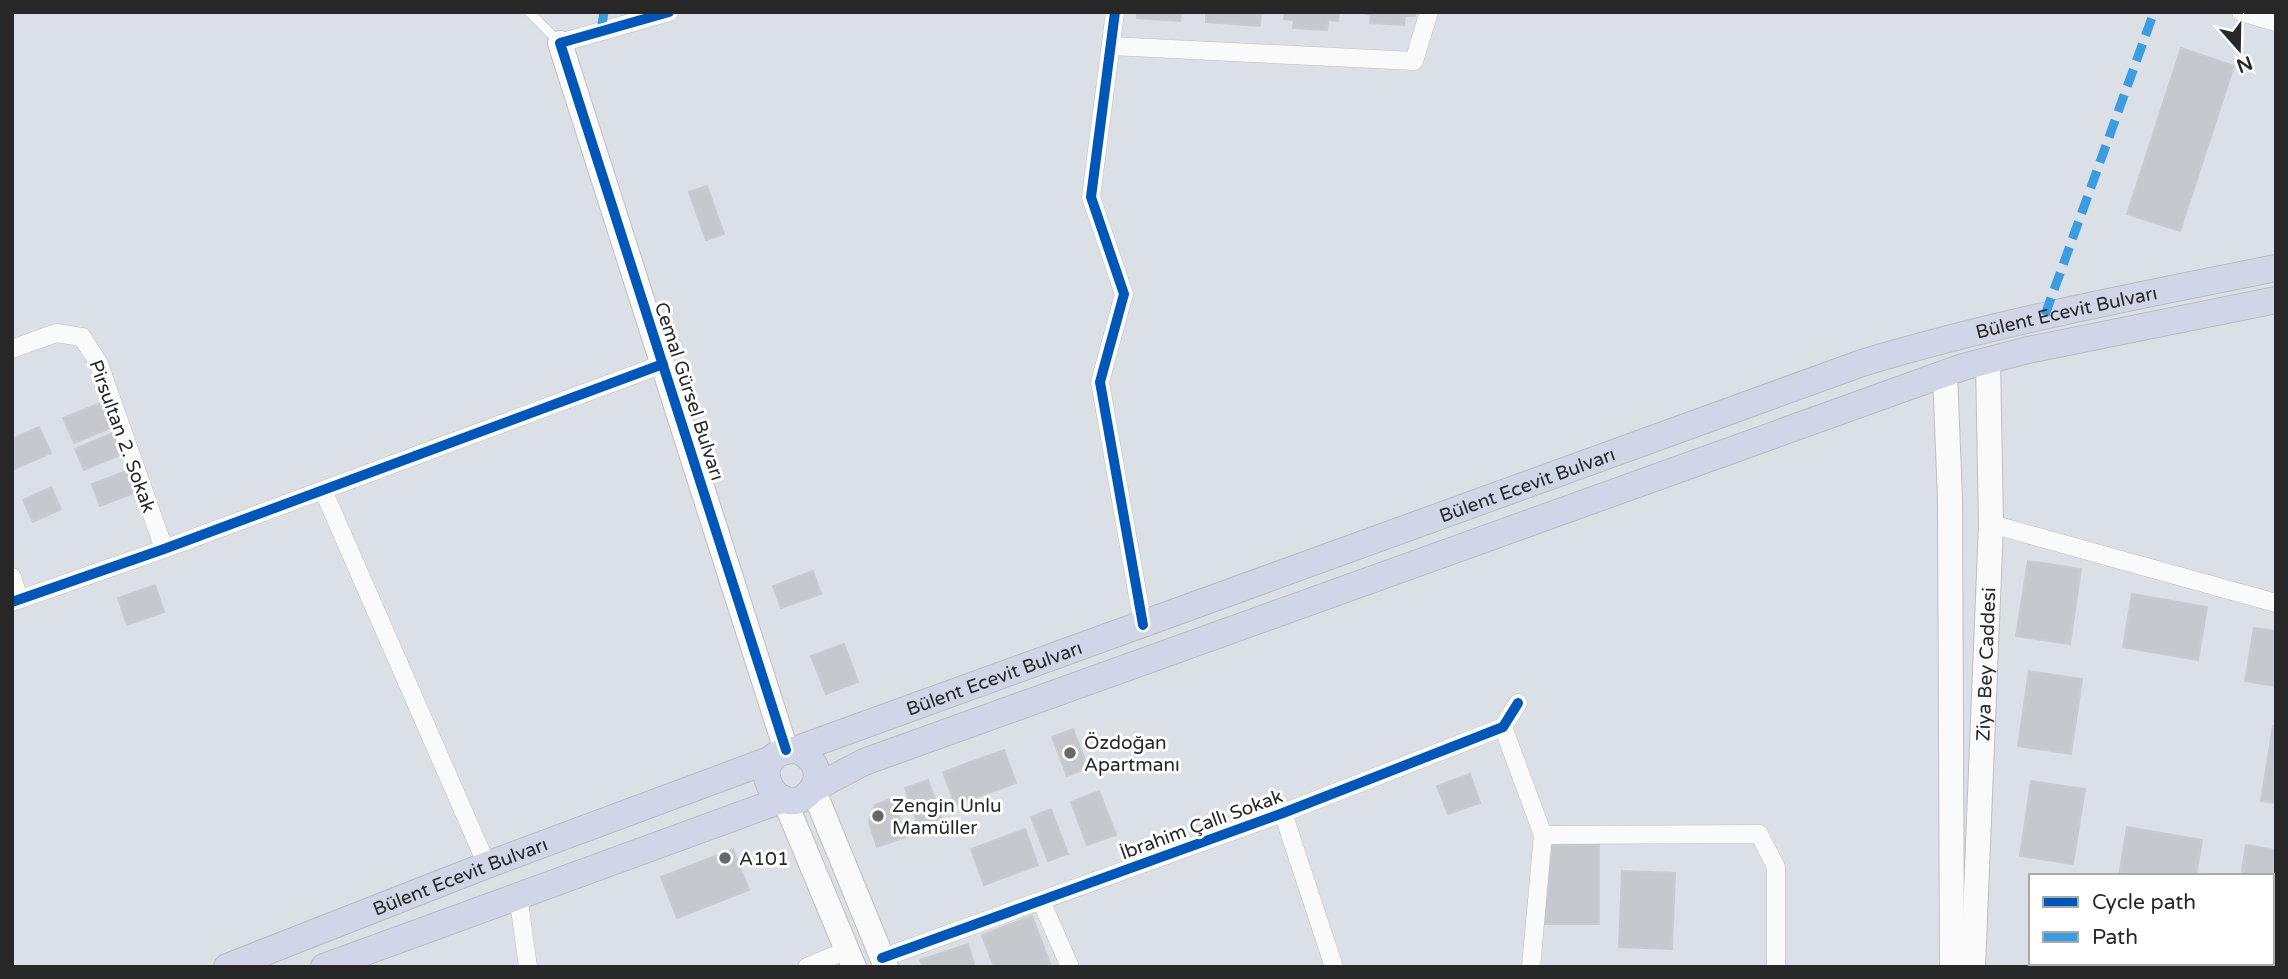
<svg xmlns="http://www.w3.org/2000/svg" width="2288" height="979" viewBox="0 0 2288 979" font-family="'Varela Round',sans-serif">
<rect width="100%" height="100%" fill="#dbe0e7"/>
<path fill="#c5c8cd" stroke="#c8ccd2" stroke-width="2" d="M1137 12H1181L1180 21 1137 18Z
M1206 12H1261L1260 26 1206 22Z
M1285 12H1339L1338 21 1328 20 1327 30 1293 28 1294 20 1284 19Z
M1361 12H1415V16H1405L1404 25 1370 23 1371 15Z
M2181 48 2234 66 2180 231 2127 214Z
M707 186 724 234 706 240 689 192Z
M103 402 113 427 74 443 63 418Z
M39 427 51 453 12 470V439Z
M115 432 125 453 84 470 75 449Z
M129 470 137 492 100 506 92 484Z
M51 487 61 509 33 522 23 500Z
M2028 561 2081 569 2070 644 2016 636Z
M813 571 821 594 781 608 773 586Z
M155 585 164 612 127 625 118 598Z
M2132 594 2207 607 2198 660 2123 647Z
M2254 628 2276 631V686L2245 681Z
M844 644 858 682 826 694 811 656Z
M2029 671 2082 679 2071 754 2018 746Z
M2273 726 2276 727V803L2261 801Z
M1073 729 1088 768 1067 776 1052 737Z
M1004 750 1016 783 955 805 943 772Z
M1470 774 1480 803 1448 814 1437 786Z
M928 780 942 818 918 826 905 788Z
M2031 781 2085 789 2073 864 2020 856Z
M1099 791 1116 835 1087 845 1071 802Z
M893 798 906 837 877 847 869 822 875 805Z
M1051 809 1068 854 1048 861 1031 817Z
M2127 827 2202 840 2196 876H2119Z
M1025 829 1038 865 984 885 971 849Z
M1543 845H1599V924H1543Z
M2246 845 2276 850V904H2272V876H2241Z
M733 849 749 890 677 918 661 877Z
M1622 871 1675 873 1672 949 1619 947Z
M1032 916 1051 966 994 967 982 935Z
M968 944 975 967H923L920 960Z"/>
<g fill="none" stroke-linecap="round" stroke-linejoin="round">
<defs>
<path id="lane" d="M529 12 560 43"/>
<path id="street" d="M1115 12 1091 197 1124 294 1100 382 1143 625
M2241 12 2276 22
M560 43 669 12
M1111 46 1414 61 1429 12
M12 349 56 333 82 337 99 364 164 549
M323 490 487 865
M1991 524 2276 603
M12 577 19 599
M12 602 164 549 663 364
M1503 727 1543 835 1531 967
M1283 813 1334 967
M1543 835 1759 834 1776 867V967
M518 895 528 967
M1041 901 1070 967
M882 958 1283 813 1503 727 1518 703
M807 967 847 950"/>
<g id="secondary">
<path d="M560 43 786 750"/>
<path d="M1945 373 1950 500 1952 967"/>
<path d="M813 789 886 967"/>
<path d="M784 799 854 967"/>
<path id="s1" d="M1973 967 1991 524 1988 360"/>
</g>
<g id="primary">
<path id="s2" d="M795 750C813 755 825 775 810 792 778 827 739 752 795 750L1862 363C1998 322 2137 296 2276 268"/>
<path d="M813 789 864 762 1963 367 2028 350 2276 300"/>
<path id="s3" d="M227 967 487 865 772 759"/>
<path d="M324 967 784 799"/>
</g>
</defs>
<use href="#lane" stroke="#bebfbf" stroke-width="10"/>
<use href="#street" stroke="#bebfbf" stroke-width="19"/>
<use href="#secondary" stroke="#bebfbf" stroke-width="26"/>
<use href="#primary" stroke="#bbbcbf" stroke-width="28"/>
<use href="#lane" stroke="#fafafb" stroke-width="9"/>
<use href="#street" stroke="#fafafb" stroke-width="18"/>
<use href="#secondary" stroke="#fafafb" stroke-width="24"/>
<use href="#primary" stroke="#d0d6e7" stroke-width="26"/>
<path stroke="#3d9ce0" stroke-width="9" stroke-dasharray="18 9" stroke-linecap="butt" d="M601 31 604 12
M2045 315 2154 12
M2272 933 2276 934"/>
<defs>
<path id="cycleway" d="M669 12 560 43 786 750
M1115 12 1091 197 1124 294 1100 382 1143 625
M12 602 164 549 663 364
M882 958 1283 813 1503 727 1518 703"/>
</defs>
<use href="#cycleway" stroke="#fff" stroke-width="15"/>
<use href="#cycleway" stroke="#0057b8" stroke-width="10"/>
</g>
<g fill="#66686a" stroke="#fff" stroke-width="2.5">
<circle cx="1070" cy="753" r="7"/>
<circle cx="878" cy="816" r="7"/>
<circle cx="725" cy="858" r="7"/>
</g>
<g text-anchor="middle" stroke-width="6" stroke-linejoin="round" paint-order="stroke">
<g font-size="19" fill="#272727" stroke="#fff">
<text dy="7" stroke="none"><textPath href="#s2" startOffset="1503">Bülent Ecevit Bulvarı</textPath></text>
<text transform="translate(690 391) rotate(72)" y="7">Cemal Gürsel Bulvarı</text>
<text transform="translate(123 436) rotate(70)" y="7">Pirsultan 2. Sokak</text>
<text dy="7" stroke="none"><textPath href="#s2" startOffset="936">Bülent Ecevit Bulvarı</textPath></text>
<text dy="7" stroke="none"><textPath href="#s1" startOffset="303">Ziya Bey Caddesi</textPath></text>
<text dy="7" stroke="none"><textPath href="#s2" startOffset="369">Bülent Ecevit Bulvarı</textPath></text>
<text transform="translate(1201 824) rotate(-20)" y="7">İbrahim Çallı Sokak</text>
<text dy="7" stroke="none"><textPath href="#s3" startOffset="250">Bülent Ecevit Bulvarı</textPath></text>
</g>
<g font-size="19" fill="#272727" stroke="#fff" text-anchor="start">
<text x="1084" y="749">Özdoğan<tspan x="1084" dy="22">Apartmanı</tspan></text>
<text x="892" y="812">Zengin Unlu<tspan x="892" dy="22">Mamüller</tspan></text>
<text x="739" y="865">A101</text>
</g>
</g>
<rect width="2288" height="979" fill="none" stroke="#272727" stroke-width="28"/>
<rect x="2029" y="874" width="245" height="91" fill="#ffffff" stroke="#a9a9a9" stroke-width="2"/>
<rect x="2043" y="897" width="35" height="10" fill="#0057b8" stroke="#a9a9a9" stroke-width="2"/>
<text x="2092" y="909" font-size="21" fill="#272727">Cycle path</text>
<rect x="2043" y="932" width="35" height="10" fill="#3d9ce0" stroke="#a9a9a9" stroke-width="2"/>
<text x="2092" y="944" font-size="21" fill="#272727">Path</text>
<g transform="translate(2239 49) rotate(160)" stroke="#ffffff" stroke-width="5" paint-order="stroke">
<path d="M0-5L12 26L0 18L-12 26Z" fill="#272727"/>
<text y="-10" font-size="19" font-weight="bold" text-anchor="middle" fill="#272727">N</text>
</g>
</svg>
